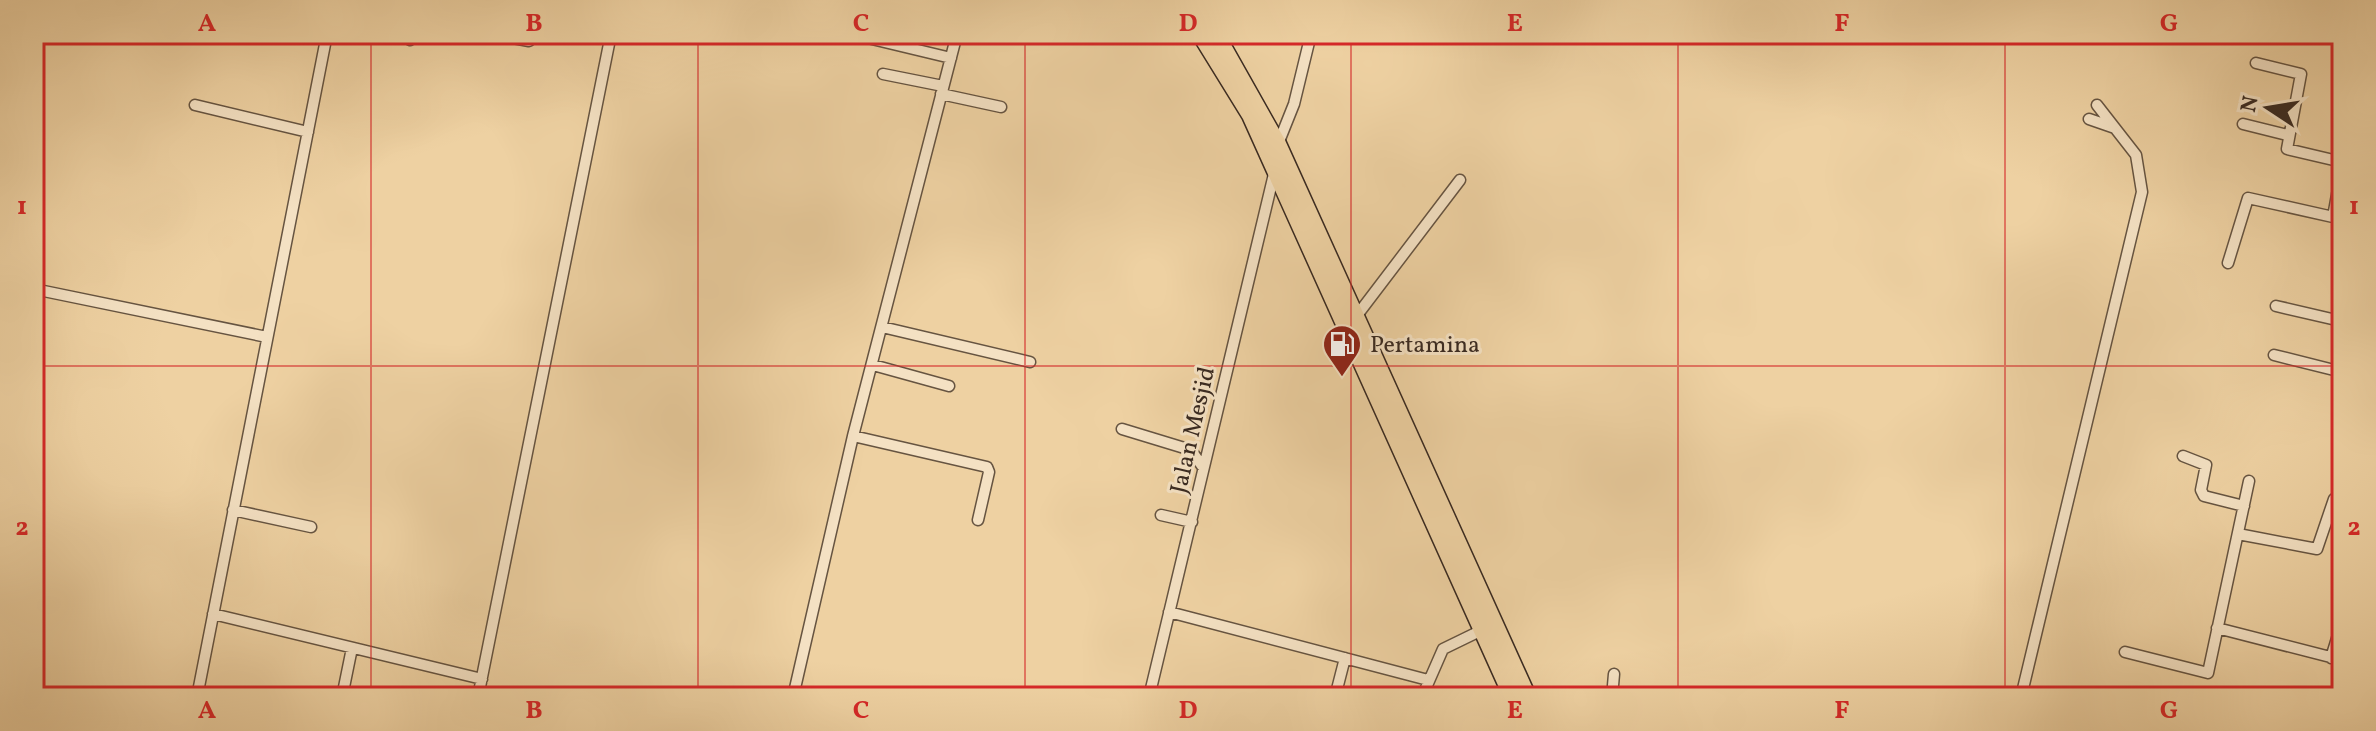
<svg xmlns="http://www.w3.org/2000/svg" width="2376" height="731" viewBox="0 0 2376 731" font-family="Vollkorn,serif">
<rect width="100%" height="100%" fill="#eed1a2"/>
<filter id="stains"><feTurbulence type="fractalNoise" baseFrequency=".0025" numOctaves="4"/><feColorMatrix values="0 0 0 0 .2 0 0 0 0 .09 0 0 0 0 .02 0 0 0 .5 -.17"/></filter>
<radialGradient id="worn" r=".72"><stop offset=".6" stop-color="#630" stop-opacity="0"/><stop offset="1" stop-color="#630" stop-opacity=".3"/></radialGradient>
<g fill="none" stroke-linecap="round" stroke-linejoin="round">
<defs>
<path id="minor" d="M491 34 529 41 530 34
M851 34 951 58
M410 40 411 34
M2256 63 2301 74 2287 149 2342 162
M883 74 943 86
M941 94 1001 107
M195 105 308 132
M2089 119 2115 128
M2243 124 2287 135
M1278 144 1294 104 1311 34
M2333 217 2342 167
M2228 263 2248 198 2342 219
M34 289 267 337
M2276 306 2332 319 2342 315
M1355 318 1460 180
M882 327 1030 362
M2274 355 2342 372
M873 365 949 386
M1122 429 1191 450 1202 466
M853 436 987 467 989 472 978 520
M2183 456 2206 465 2201 490 2204 496 2244 506
M233 510 311 527
M1161 515 1192 522
M2238 534 2317 549 2334 499 2342 494
M1169 612 1428 680
M213 614 482 679
M2217 628 2342 660
M2125 652 2208 673 2249 481
M2331 658 2342 622
M197 697 327 34
M342 697 352 648
M478 697 611 34
M793 697 853 436 957 34
M1149 697 1274 174
M1335 697 1345 658
M1422 697 1443 649 1480 631
M1612 697 1614 674
M2021 697 2142 192 2136 155 2097 105"/>
<path id="trunk" d="M1200 34 1250 115 1512 697
M1216 34 1278 144 1528 697"/>
</defs>
<use href="#minor" stroke="#665441" stroke-width="13"/>
<use href="#trunk" stroke="#392a21" stroke-width="19"/>
<use href="#minor" stroke="#f4e1c3" stroke-width="10"/>
<use href="#trunk" stroke="#eed1a2" stroke-width="16"/>
</g>
<path fill="none" stroke="#d62828" stroke-width="2" stroke-opacity="0.55" d="M371 34V697M698 34V697M1025 34V697M1351 34V697M1678 34V697M2005 34V697M34 366H2342"/>
<defs>
<symbol id="fuel-pin" viewBox="-11 -11 22 30"><path d="M0 17L-7.5 6A9.5 9.5 0 1 1 7.5 6Z" fill="#8f2418" stroke="#f4e1c3"/><path d="M-5.5-6h7V0h2V4h1.3V-2.5L3-4.5l.8-.8L6-3V5H2.5V1h-1V6h-7ZM-4.2-4.7v3.2H.2V-4.7Z" fill="#fff"/></symbol>
</defs>
<g fill-rule="evenodd">
<use href="#fuel-pin" x="1320" y="322" width="44" height="60"/>
</g>
<g text-anchor="middle" stroke-width="6" stroke-linejoin="round" paint-order="stroke">
<g font-size="24" fill="#392a21" stroke="#f4e1c3" text-anchor="start">
<text x="1370" y="352">Pertamina</text>
</g>
<g font-size="24" fill="#392a21" stroke="#f4e1c3">
<text transform="translate(1192 430) rotate(-77)" y="8">Jalan Mesjid</text>
</g>
</g>
<rect width="2376" height="731" fill="none" stroke="#eed1a2" stroke-width="88"/>
<g transform="translate(2268 108) rotate(282)" stroke="#f4e1c3" stroke-width="6" paint-order="stroke">
<path d="M0-6L14 30L0 20L-14 30Z" fill="#392a21"/>
<text y="-12" font-size="22" font-weight="bold" text-anchor="middle" fill="#392a21">N</text>
</g>
<rect x="44" y="44" width="2288" height="643" fill="none" stroke="#d62828" stroke-width="3"/>
<g font-size="26" text-anchor="middle" font-weight="bold" fill="#d62828">
<text x="207" y="31">A</text>
<text x="534" y="31">B</text>
<text x="861" y="31">C</text>
<text x="1188" y="31">D</text>
<text x="1515" y="31">E</text>
<text x="1842" y="31">F</text>
<text x="2169" y="31">G</text>
<text x="22" y="214">1</text>
<text x="2354" y="214">1</text>
<text x="22" y="535">2</text>
<text x="2354" y="535">2</text>
<text x="207" y="718">A</text>
<text x="534" y="718">B</text>
<text x="861" y="718">C</text>
<text x="1188" y="718">D</text>
<text x="1515" y="718">E</text>
<text x="1842" y="718">F</text>
<text x="2169" y="718">G</text>
</g>
<rect width="100%" height="100%" filter="url(#stains)"/>
<rect width="100%" height="100%" fill="url(#worn)"/>
</svg>
